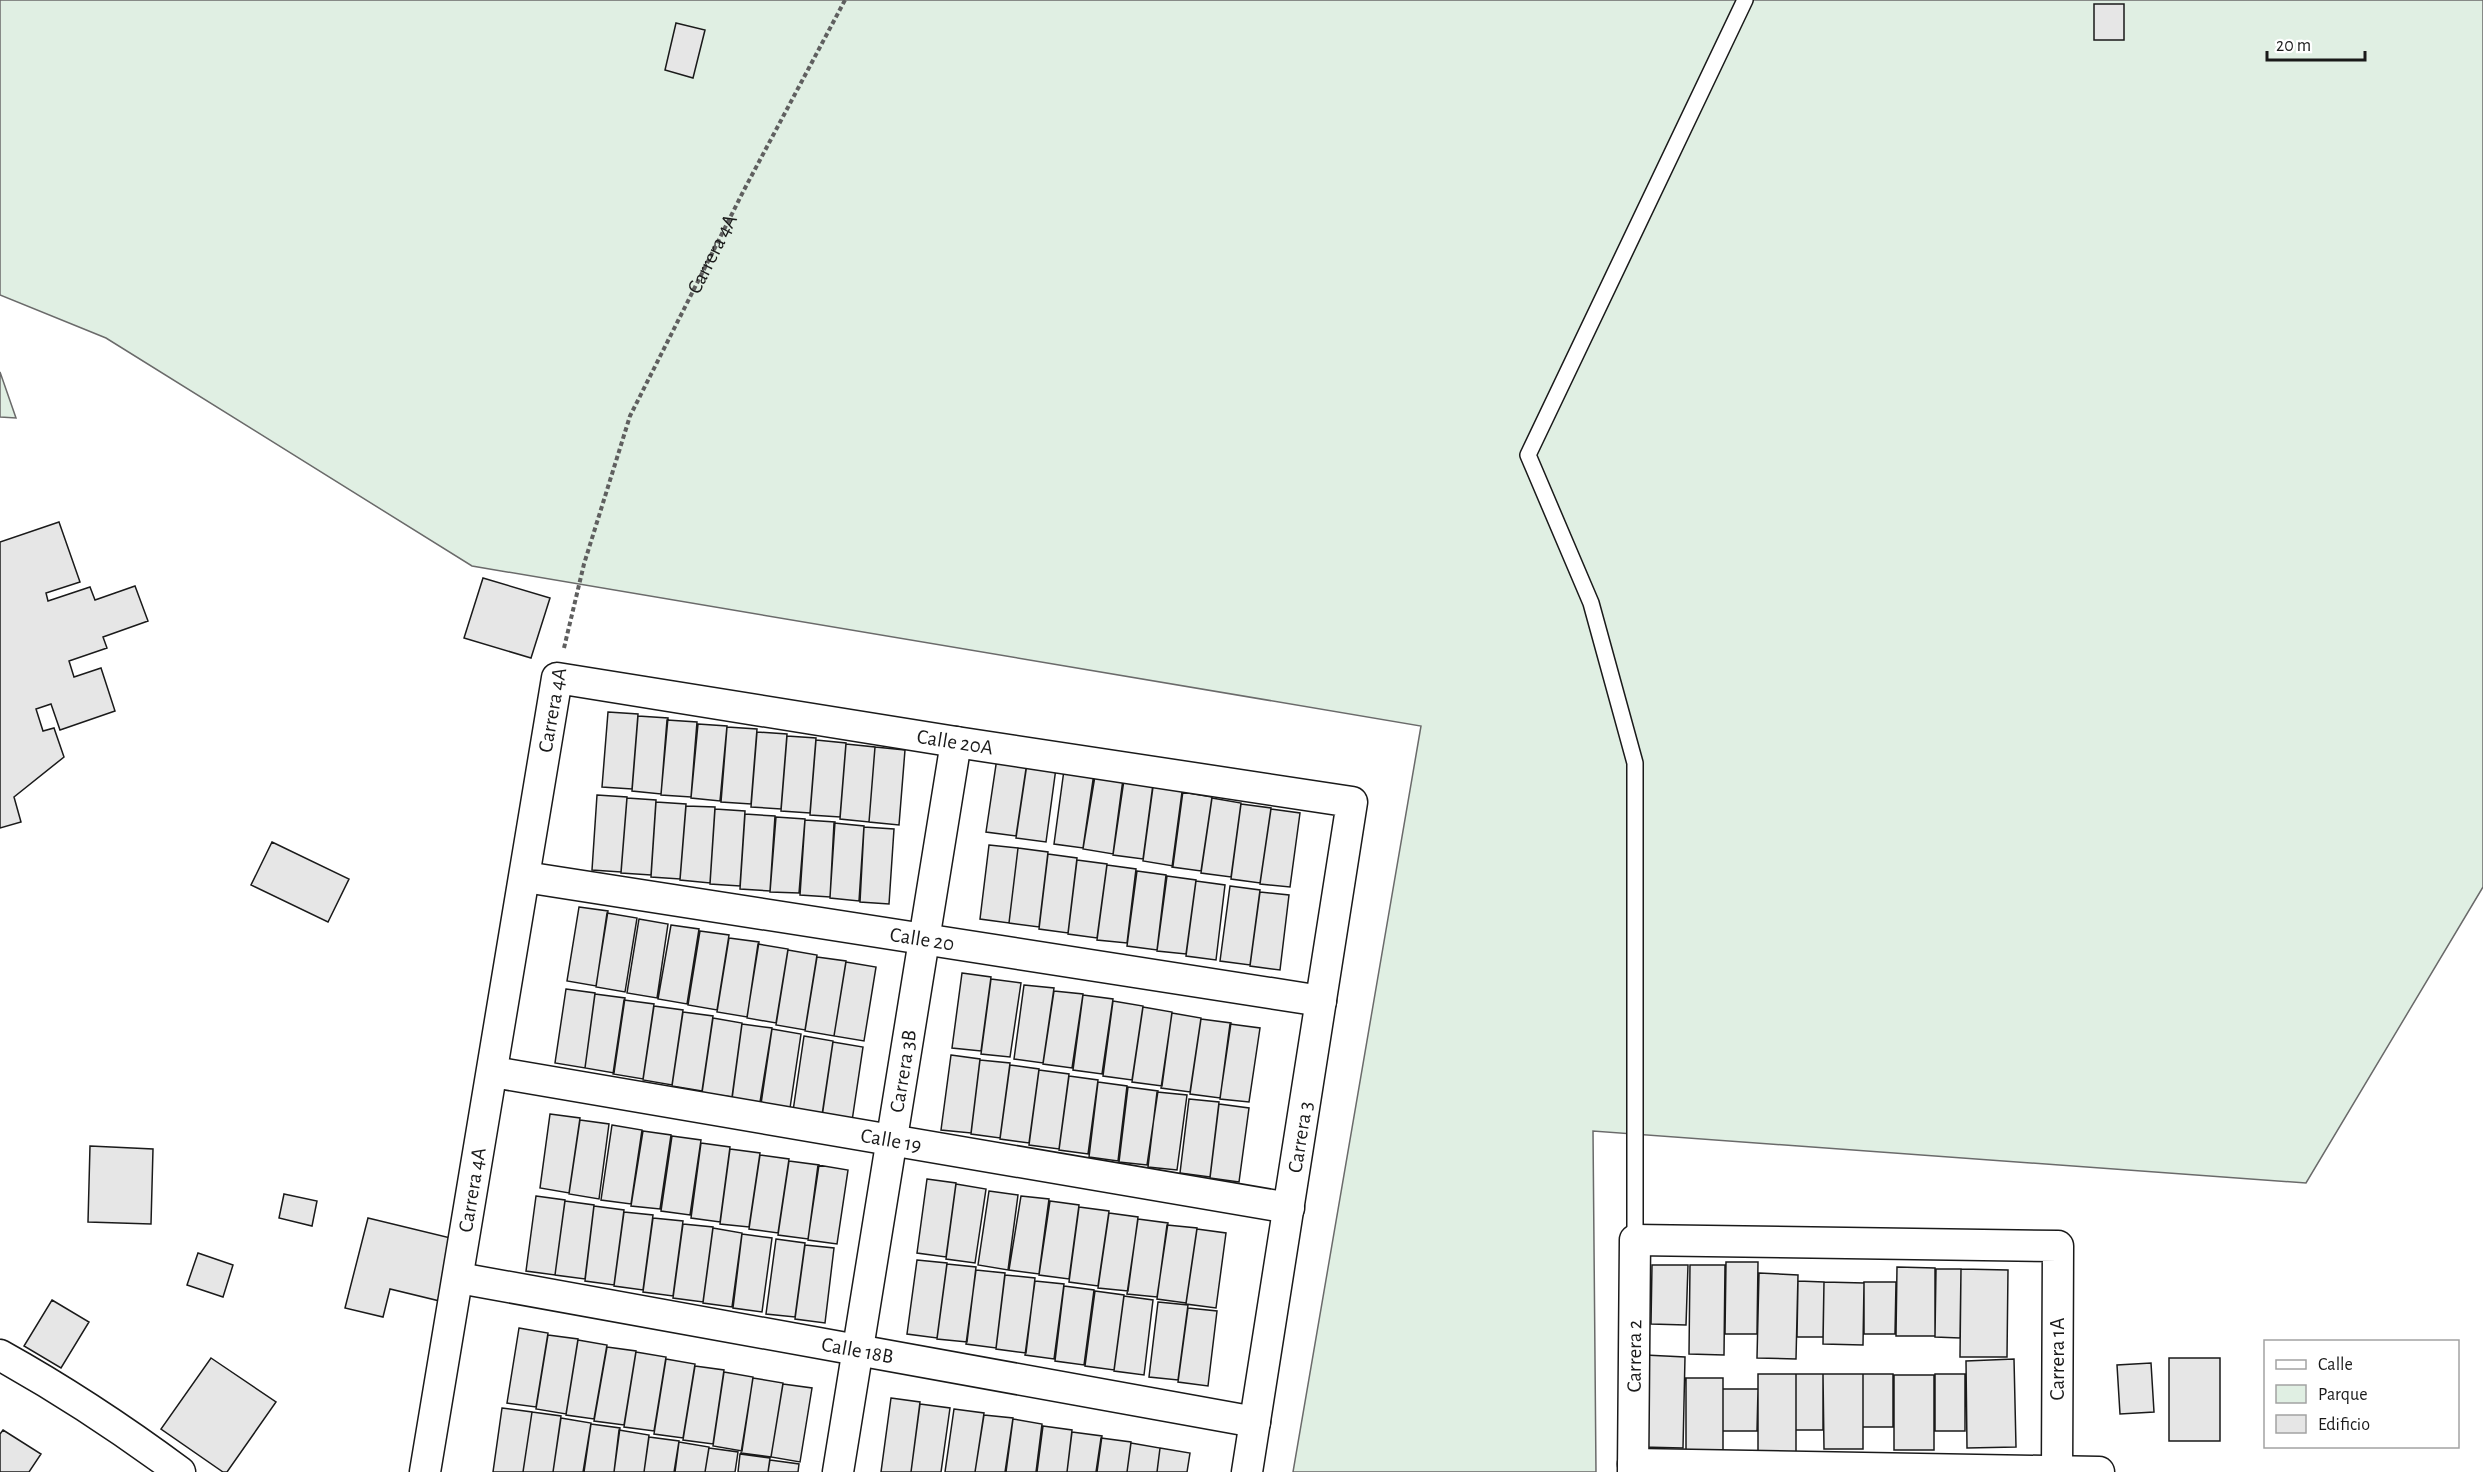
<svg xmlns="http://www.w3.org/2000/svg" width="2483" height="1472" viewBox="0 0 2483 1472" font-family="'Alegreya Sans',sans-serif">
<rect width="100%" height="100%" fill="#fff"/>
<path fill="#e0efe3" stroke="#6a6a6a" stroke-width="1.5" d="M0 0H2483V887L2306 1183 1593 1131 1596 1472H1293L1421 726 472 566 106 338 0 295Z
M0 372 16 418 0 417Z"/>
<path fill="#e6e6e6" stroke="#1a1a1a" stroke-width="1.5" d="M2094 4H2124V40H2094Z
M676 23 705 30 693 78 665 70Z
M59 522 80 582 46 593 48 601 90 587 95 600 135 586 148 621 103 637 107 648 69 661 74 677 101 668 115 711 60 730 51 704 36 709 43 731 54 728 64 757 14 797 21 822 0 828V542Z
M483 578 550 598 531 658 464 638Z
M608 712 638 714 632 789 602 787Z
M638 716 668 718 661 794 632 791Z
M667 720 697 722 691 797 661 795Z
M698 724 727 726 720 801 691 798Z
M727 727 757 729 751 804 721 802Z
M757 732 787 734 781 809 751 807Z
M787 736 816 738 810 813 781 811Z
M816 740 846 743 840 817 810 815Z
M846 744 875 747 869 822 840 819Z
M875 747 905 750 899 825 869 822Z
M997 758 1027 762 1016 836 986 832Z
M1027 764 1056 768 1046 842 1016 838Z
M1064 770 1094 773 1083 848 1054 844Z
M1095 776 1123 779 1113 854 1083 849Z
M1124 780 1153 784 1143 859 1113 855Z
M1153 787 1183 791 1173 866 1143 861Z
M1182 792 1212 797 1201 871 1172 867Z
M597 795 627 797 621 872 592 870Z
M627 798 656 800 651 875 621 873Z
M1212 798 1241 803 1231 877 1201 873Z
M656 802 686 804 680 879 651 877Z
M1241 804 1271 808 1260 883 1231 879Z
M686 806 715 807 710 883 680 880Z
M715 809 745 811 740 886 710 884Z
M1271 809 1300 813 1290 887 1260 884Z
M745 814 775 816 770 891 740 889Z
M776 817 805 819 799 893 770 892Z
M805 820 835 822 830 897 800 895Z
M834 823 864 826 859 901 830 898Z
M864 827 894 829 889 904 860 902Z
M272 842 349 879 328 922 251 885Z
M989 845 1018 848 1009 923 980 919Z
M1018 848 1048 852 1039 927 1009 923Z
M1048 854 1077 858 1068 933 1039 929Z
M1077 860 1107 864 1097 938 1068 934Z
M1107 865 1136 869 1127 943 1097 940Z
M1137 871 1166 875 1157 950 1127 946Z
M1167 876 1196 880 1186 954 1157 951Z
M1196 881 1225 885 1216 960 1186 956Z
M1230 886 1260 890 1250 965 1220 961Z
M1260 892 1289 895 1280 970 1250 966Z
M579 907 608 911 596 986 567 981Z
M607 913 637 918 625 992 596 987Z
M639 919 668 924 657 998 627 993Z
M671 925 699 929 687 1004 658 999Z
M700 931 729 935 717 1010 688 1005Z
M729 938 759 942 747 1017 717 1012Z
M758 944 788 949 776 1023 747 1018Z
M788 950 817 955 805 1030 776 1025Z
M817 957 846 961 834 1036 805 1031Z
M846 962 876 967 864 1041 834 1036Z
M962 973 991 977 981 1051 952 1048Z
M991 979 1021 983 1010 1057 981 1054Z
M1024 985 1054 988 1043 1063 1014 1059Z
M566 989 595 993 585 1068 555 1063Z
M1054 991 1083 994 1072 1068 1043 1064Z
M595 994 625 998 614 1073 585 1068Z
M1083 995 1113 999 1102 1074 1073 1070Z
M624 1000 654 1004 643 1079 613 1074Z
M1113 1001 1143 1006 1132 1080 1103 1076Z
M654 1006 683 1010 672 1085 643 1080Z
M1143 1007 1172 1012 1162 1086 1132 1082Z
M683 1012 713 1016 702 1091 672 1086Z
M1172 1013 1201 1018 1190 1092 1161 1088Z
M713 1018 742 1023 732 1097 702 1093Z
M1201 1019 1231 1023 1220 1098 1190 1094Z
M742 1024 772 1028 760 1102 732 1099Z
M1230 1024 1260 1028 1249 1102 1220 1099Z
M772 1029 801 1034 790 1108 761 1104Z
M804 1036 833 1041 822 1115 793 1111Z
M833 1042 863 1047 852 1121 822 1117Z
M951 1055 980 1059 971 1133 941 1130Z
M980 1060 1010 1063 1000 1138 971 1134Z
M1010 1065 1039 1069 1029 1143 1000 1139Z
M1039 1070 1069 1074 1059 1149 1029 1145Z
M1069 1076 1098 1080 1088 1154 1059 1150Z
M1098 1082 1127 1086 1118 1161 1089 1157Z
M1128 1087 1158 1091 1147 1165 1119 1162Z
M1157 1092 1187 1095 1177 1170 1148 1167Z
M1189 1099 1219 1102 1210 1177 1180 1173Z
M1219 1104 1249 1108 1239 1182 1210 1178Z
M550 1114 580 1118 569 1193 540 1188Z
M580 1120 609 1124 599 1199 569 1194Z
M612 1125 642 1130 631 1204 601 1200Z
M643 1131 671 1135 660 1209 631 1206Z
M672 1136 701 1140 690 1215 661 1211Z
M701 1143 730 1147 720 1222 691 1218Z
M90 1146 153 1149 151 1224 88 1222Z
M730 1149 760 1153 749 1227 720 1224Z
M760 1155 789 1159 778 1233 749 1229Z
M789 1161 819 1165 808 1239 778 1235Z
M818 1165 848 1170 837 1244 808 1240Z
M927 1179 956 1183 946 1257 917 1253Z
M956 1184 986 1189 975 1263 946 1259Z
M989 1191 1018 1195 1008 1270 978 1265Z
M284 1194 317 1201 312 1226 279 1218Z
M536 1196 565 1200 555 1275 526 1271Z
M1021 1196 1049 1199 1039 1274 1009 1270Z
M565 1201 594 1205 585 1279 555 1275Z
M1050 1201 1079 1205 1069 1279 1039 1275Z
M594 1206 624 1210 614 1285 585 1281Z
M1079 1207 1109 1211 1098 1286 1069 1282Z
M624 1212 653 1215 643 1290 614 1286Z
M1109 1213 1138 1217 1128 1291 1098 1288Z
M368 1218 463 1241 448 1303 390 1289 383 1317 345 1308Z
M653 1218 683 1221 673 1296 643 1292Z
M1138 1219 1168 1223 1157 1297 1127 1294Z
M683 1224 713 1227 703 1302 673 1298Z
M1167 1225 1197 1228 1186 1303 1157 1299Z
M713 1228 742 1233 732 1307 703 1303Z
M1197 1229 1226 1233 1216 1308 1186 1304Z
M742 1234 772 1238 762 1312 733 1308Z
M776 1239 805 1243 795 1317 766 1314Z
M805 1245 834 1248 825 1323 795 1319Z
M198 1253 233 1265 223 1297 187 1285Z
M917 1260 947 1263 937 1338 907 1334Z
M1726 1262H1758L1757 1334H1725Z
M947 1264 976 1267 967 1342 937 1339Z
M1652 1265H1688L1686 1325 1651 1324Z
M1690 1265H1725L1724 1355 1689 1354Z
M1897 1267 1935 1268V1336H1896Z
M1936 1269H1961L1960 1338 1935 1337Z
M1961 1269 2008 1270 2007 1357H1960Z
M976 1270 1005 1273 996 1348 966 1344Z
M1759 1273 1798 1275 1796 1359 1757 1358Z
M1005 1275 1035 1278 1026 1353 996 1349Z
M1035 1281 1064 1284 1054 1359 1025 1355Z
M1798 1281 1824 1282 1823 1337H1797Z
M1824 1282 1864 1283 1863 1345 1823 1344Z
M1864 1282H1896L1895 1334H1864Z
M1064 1286 1094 1290 1084 1365 1055 1361Z
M1095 1291 1124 1295 1114 1370 1085 1366Z
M1124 1296 1153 1300 1144 1375 1114 1371Z
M52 1300 89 1322 61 1368 24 1346Z
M1158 1302 1188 1305 1178 1380 1149 1377Z
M1188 1308 1217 1311 1208 1386 1178 1382Z
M519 1328 548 1333 536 1407 507 1403Z
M548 1335 578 1339 566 1414 536 1409Z
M578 1340 607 1345 594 1419 566 1415Z
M607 1347 636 1351 624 1425 594 1421Z
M636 1352 666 1357 654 1431 624 1427Z
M1645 1355 1685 1357 1683 1448 1642 1447Z
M211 1358 276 1402 227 1472H223L161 1429Z
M2169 1358H2220V1441H2169Z
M666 1359 695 1364 683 1438 654 1434Z
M2014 1359 2016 1447 1967 1448 1966 1361Z
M2151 1363 2154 1412 2120 1414 2117 1365Z
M695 1366 724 1370 713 1444 683 1440Z
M724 1372 753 1377 742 1451 713 1446Z
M1758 1374H1796V1453L1758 1452Z
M1796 1374H1823V1430H1796Z
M1823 1374H1863V1449H1824Z
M1863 1374H1893V1427H1863Z
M1935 1374H1965V1431H1935Z
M1894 1375H1934V1450H1894Z
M753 1378 783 1383 771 1457 741 1453Z
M1686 1378H1723V1453H1686Z
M783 1384 812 1388 800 1462 771 1457Z
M1723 1389H1758L1757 1431H1723Z
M891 1398 920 1402 911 1472H881Z
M920 1404 950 1408 941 1472H911Z
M502 1408 532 1412 523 1472H493Z
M954 1409 984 1413 975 1472H945Z
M532 1412 561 1416 553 1472H523Z
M984 1415 1013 1418 1005 1472H975Z
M561 1418 591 1423 583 1472H553Z
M1013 1419 1042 1424 1036 1472H1006Z
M591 1424 620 1428 614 1472H584Z
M1043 1426 1072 1430 1067 1472H1037Z
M3 1430 41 1454 29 1472H0V1434Z
M619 1430 649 1435 644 1472H614Z
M1072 1432 1102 1436 1097 1472H1067Z
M649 1437 679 1441 674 1472H644Z
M1101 1438 1131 1442 1127 1472H1096Z
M679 1442 709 1447 705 1472H675Z
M1131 1443 1160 1448 1157 1472H1127Z
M709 1448 738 1452 735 1472H705Z
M1160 1448 1190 1453 1187 1472H1157Z
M740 1454 770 1458 768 1472H738Z
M770 1460 799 1464 798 1472H768Z"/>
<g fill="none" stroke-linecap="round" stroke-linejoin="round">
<defs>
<path id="service" d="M1635 1240V763L1591 603 1528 455 1745 0"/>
<g id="minor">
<path id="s2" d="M525 877 1321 1001"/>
<path id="s3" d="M493 1072 1289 1208"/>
<path id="s4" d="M459 1278 1255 1422"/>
<path d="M0 1355C63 1390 122 1429 180 1472"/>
<path d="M1633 1464 2099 1472"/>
<path id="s5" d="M425 1472 557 678 956 742 1352 802 1247 1472"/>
<path id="s6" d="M838 1472 956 742"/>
<path id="s7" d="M1633 1472 1635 1240 2058 1246 2057 1472"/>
</g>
</defs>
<use href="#service" stroke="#1a1a1a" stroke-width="18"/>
<use href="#minor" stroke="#1a1a1a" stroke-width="33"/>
<path stroke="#5f5f5f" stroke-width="4" stroke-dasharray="4.5 3" stroke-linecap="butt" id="s1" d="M564 648 584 564 630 416 744 190 845 0"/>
<use href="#service" stroke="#fff" stroke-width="15"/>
<use href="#minor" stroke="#fff" stroke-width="30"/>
</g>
<g text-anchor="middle" stroke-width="4.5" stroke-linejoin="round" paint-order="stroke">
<g font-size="21" fill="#1a1a1a" stroke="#fff">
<text dy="7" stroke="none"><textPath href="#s1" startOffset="423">Carrera 4A</textPath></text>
<text transform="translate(552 710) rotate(-80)" y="7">Carrera 4A</text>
<text dy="7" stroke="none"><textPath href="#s5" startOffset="1208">Calle 20A</textPath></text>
<text dy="7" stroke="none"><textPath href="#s2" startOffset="402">Calle 20</textPath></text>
<text dy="7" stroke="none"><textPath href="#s6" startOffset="406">Carrera 3B</textPath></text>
<text transform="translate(1300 1137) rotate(-81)" y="7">Carrera 3</text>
<text dy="7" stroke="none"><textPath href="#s3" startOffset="404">Calle 19</textPath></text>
<text dy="7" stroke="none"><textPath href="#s5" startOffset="286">Carrera 4A</textPath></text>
<text dy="7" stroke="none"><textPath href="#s4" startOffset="405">Calle 18B</textPath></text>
<text dy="7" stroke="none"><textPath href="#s7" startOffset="116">Carrera 2</textPath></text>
<text transform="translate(2057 1359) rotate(-90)" y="7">Carrera 1A</text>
</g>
</g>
<rect x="2264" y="1340" width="195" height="108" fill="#ffffff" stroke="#a3a3a3" stroke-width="1.5"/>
<rect x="2276" y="1360" width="30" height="9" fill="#ffffff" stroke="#a3a3a3" stroke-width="1.5"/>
<text x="2318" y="1370" font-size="18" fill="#1a1a1a">Calle</text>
<rect x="2276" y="1385" width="30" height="18" fill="#e0efe3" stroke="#a3a3a3" stroke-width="1.5"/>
<text x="2318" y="1400" font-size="18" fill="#1a1a1a">Parque</text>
<rect x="2276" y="1415" width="30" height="18" fill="#e6e6e6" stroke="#a3a3a3" stroke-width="1.5"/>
<text x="2318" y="1430" font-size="18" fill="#1a1a1a">Edificio</text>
<path d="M2267 51v9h98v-9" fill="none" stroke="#1a1a1a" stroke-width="3"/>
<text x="2276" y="51" font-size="18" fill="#1a1a1a" stroke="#ffffff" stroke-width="4.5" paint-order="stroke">20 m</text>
</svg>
